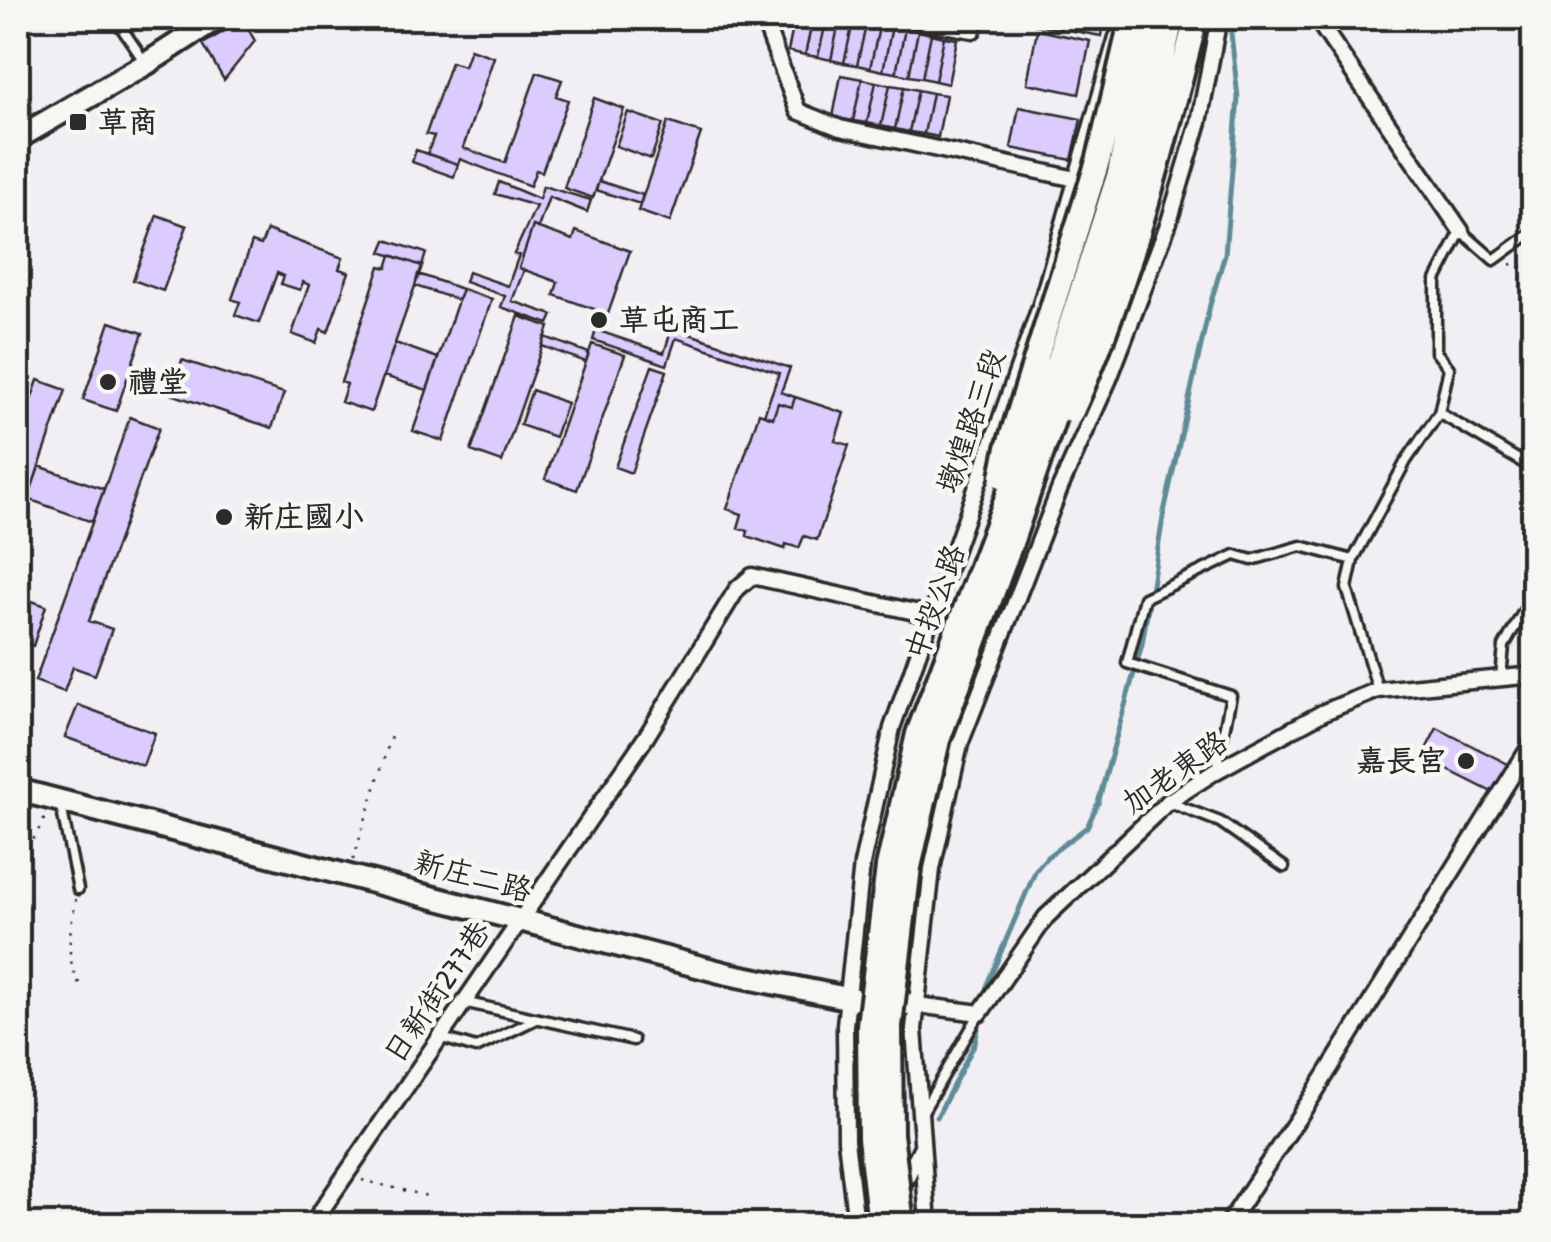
<svg xmlns="http://www.w3.org/2000/svg" width="1551" height="1242" viewBox="0 0 1551 1242" font-family="'Patrick Hand','LXGW WenKai TC',sans-serif">
<rect width="100%" height="100%" fill="#f1eef4"/>
<filter id="ink" filterUnits="userSpaceOnUse"><feTurbulence type="fractalNoise" baseFrequency=".01" numOctaves="2"/><feDisplacementMap in="SourceGraphic" scale="20" xChannelSelector="R" yChannelSelector="G"/><feConvolveMatrix kernelMatrix="1 2 1 2 8 2 1 2 1" color-interpolation-filters="sRGB"/></filter>
<g filter="url(#ink)">
<g fill="none" stroke-linecap="round" stroke-linejoin="round">
<path stroke="#5e8b97" stroke-width="5" d="M984 999 988 982 1036 870 1047 857 1087 827 1098 803 1142 644 1164 512 1210 305 1225 254 1238 98 1231 33
M937 1117 975 1043 980 1019"/>
</g>
<path fill="#dcccfe" stroke="#2b2b2b" stroke-width="2.5" d="M795 18H813L805 55 788 51Z
M813 18H827L818 57 805 55Z
M827 18H840L831 60 818 57Z
M840 18H854L844 63 831 60Z
M854 18 867 21 857 65 844 63Z
M1035 18H1063L1060 29 1033 24Z
M1076 19 1103 25 1101 36 1074 31Z
M243 20 255 41 224 80 203 44Z
M867 21 880 23 870 68 857 65Z
M880 23 892 26 883 71 870 68Z
M892 26 905 29 896 73 883 71Z
M905 29 918 31 909 76 896 73Z
M1037 30 1090 41 1079 94 1027 83Z
M918 31 931 34 922 78 909 76Z
M931 34 944 37 935 81 922 78Z
M944 37 957 39 948 84 935 81Z
M470 49 494 57 463 148 505 163 537 72 562 80 556 96 568 100 542 172 536 170 530 186 460 159 458 164 427 154 434 136 426 134 451 62 464 66Z
M841 75 862 79 853 121 833 117Z
M862 79 876 82 867 123 853 121Z
M876 82 890 85 881 126 867 123Z
M890 85 904 87 895 129 881 126Z
M904 87 918 90 909 132 895 129Z
M918 90 932 93 924 134 909 132Z
M932 93 946 95 938 137 924 134Z
M594 98 624 109 593 198 564 188Z
M1019 107 1081 119 1072 160 1011 148Z
M628 112 663 124 651 159 616 146Z
M668 122 701 133 670 222 638 211Z
M416 150 458 164 454 177 412 162Z
M599 181 643 195 640 204 596 190Z
M499 182 539 199 543 186 591 200 587 212 549 197 538 228 533 226 519 268 524 270 512 301 553 315 549 324 501 307 505 296 465 282 468 272 508 286 519 255 514 254 536 206 495 194Z
M157 215 187 226 163 291 133 280Z
M533 226 573 240 576 231 630 251 608 314 554 295 558 282 519 268Z
M267 230 343 258 339 269 349 272 328 332 321 329 316 343 292 334 309 285 303 282 300 290 281 284 284 276 277 273 259 323 235 315 240 302 232 299 252 242 261 245Z
M386 240 426 253 422 266 381 252Z
M391 255 422 266 371 412 341 402 347 384 341 382 380 266 387 268Z
M418 274 462 289 458 300 415 286Z
M462 289 492 299 443 441 413 431Z
M519 316 549 327 502 462 471 451Z
M110 322 143 333 116 411 83 400Z
M672 328 790 368 781 392 795 397 792 407 778 403 773 418 764 415 779 373 676 338 667 365 593 340 596 330 664 353Z
M545 337 589 353 586 362 542 346Z
M395 343 438 358 427 390 384 376Z
M592 344 625 355 577 490 545 479Z
M182 360 284 393 272 428 171 394Z
M652 366 667 371 631 473 615 467Z
M38 380 66 390 18 527V438Z
M532 390 567 403 555 437 520 425Z
M795 397 844 413 835 441 849 445 817 540 804 536 799 548 786 544 785 549 747 536 748 531 738 528 742 514 727 509 759 413 773 418 778 403 792 407Z
M130 417 159 428 89 621 112 629 95 675 73 667 64 692 35 681Z
M39 466 104 489 92 522 28 499Z
M18 596 46 606 33 646 18 641Z
M78 705 155 733 143 766 65 737Z
M1437 728 1510 765 1496 794 1422 757Z"/>
<g fill="none" stroke-linecap="round" stroke-linejoin="round">
<defs>
<path id="lane" d="M115 18 146 64
M1439 413 1534 469
M1501 678 1504 646 1534 593
M1378 690 1347 588 1353 560 1406 461 1439 413 1449 368 1436 352V280L1461 231 1494 260 1534 231
M1216 770 1231 696 1127 663 1144 598 1235 555 1252 560 1301 546 1353 560
M1168 802 1220 822 1284 867
M61 806 78 889
M463 1002 633 1040
M439 1037 476 1048 536 1019
M922 1113 980 1013"/>
<path id="street" d="M763 18 798 111 840 128 1076 179
M903 18 973 30 975 18
M1316 18 1461 231
M917 1005 980 1013 1046 917 1168 802 1216 771 1324 712 1378 690 1534 675
M900 1191 921 1148
M312 1224 646 737 737 589 752 576 933 616 966 627
M856 1224 846 1140 845 1025 862 864 892 728 1041 304 1117 37
M928 1224 914 1029 932 869 960 744 1060 488 1109 379 1169 222 1199 122 1219 18
M1228 1224 1312 1097 1534 740"/>
<path id="secondary" d="M18 138 146 64 217 18
M18 790 728 974 847 998 917 1005"/>
</defs>
<use href="#lane" stroke="#2b2b2b" stroke-width="15"/>
<use href="#street" stroke="#2b2b2b" stroke-width="21"/>
<use href="#secondary" stroke="#2b2b2b" stroke-width="28"/>
<path stroke="#2b2b2b" stroke-width="2.5" stroke-dasharray="2.5 8" stroke-linecap="butt" d="M1510 264 1534 269
M353 860 392 733
M18 867 45 818
M76 899C70 928 64 958 80 985
M362 1180 427 1196"/>
<use href="#lane" stroke="#f6f6f2" stroke-width="8"/>
<use href="#street" stroke="#f6f6f2" stroke-width="14"/>
<use href="#secondary" stroke="#f6f6f2" stroke-width="20"/>
<defs>
<path id="primary-bridge" d="M1072 411C1129 286 1162 150 1196 18
M1002 476 1008 448 1099 158 1132 18
M880 1224 870 1138 869 1025 888 867 918 734 1059 360 1119 173 1151 18
M902 1224 891 1134 890 1026 909 867 938 740 1010 546 1136 178 1172 18"/>
</defs>
<use href="#primary-bridge" stroke="#2b2b2b" stroke-width="30" stroke-linecap="butt"/>
<use href="#primary-bridge" stroke="#f6f6f2" stroke-width="22"/>
</g>
</g>
<g fill="#2b2b2b" stroke="#f6f6f2" stroke-width="4">
<rect x="68" y="112" width="20" height="20" rx="5"/>
<circle cx="599" cy="320" r="10"/>
<circle cx="108" cy="382" r="10"/>
<circle cx="224" cy="517" r="10"/>
<circle cx="1466" cy="761" r="10"/>
</g>
<g text-anchor="middle" stroke-width="9" stroke-linejoin="round" paint-order="stroke">
<g font-size="30" font-weight="bold" fill="#2b2b2b" stroke="#f6f6f2" text-anchor="start">
<text x="98" y="132">草商</text>
<text x="619" y="330">草屯商工</text>
<text x="128" y="392">禮堂</text>
<text x="244" y="527">新庄國小</text>
<text x="1446" y="771" text-anchor="end">嘉長宮</text>
</g>
<g font-size="30" fill="#2b2b2b" stroke="#f6f6f2">
<text transform="translate(971 421) rotate(-71)" y="10">墩煌路三段</text>
<text transform="translate(935 602) rotate(-70)" y="10">中投公路</text>
<text transform="translate(1175 772) rotate(-35)" y="10">加老東路</text>
<text transform="translate(473 876) rotate(15)" y="10">新庄二路</text>
<text transform="translate(437 992) rotate(-56)" y="10">日新街277巷</text>
</g>
</g>
<rect width="1551" height="1242" fill="none" stroke="#f6f6f2" stroke-width="60"/>
<rect x="30" y="30" width="1491" height="1182" fill="none" stroke="#2b2b2b" stroke-width="4" filter="url(#ink)"/>
</svg>
